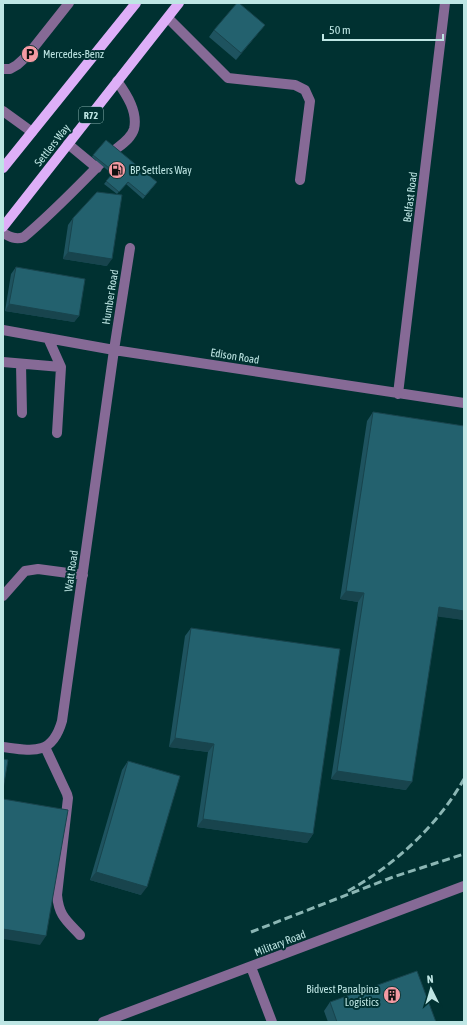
<svg xmlns="http://www.w3.org/2000/svg" width="467" height="1025" viewBox="0 0 467 1025" font-family="'Asap Condensed',sans-serif">
<rect width="100%" height="100%" fill="#003131"/>
<g fill="none" stroke-linecap="round" stroke-linejoin="round">
<path stroke="#866a96" stroke-width="10" d="M168 18 228 78 295 85 305 90 310 101 300 180
M3 69H10L17 65 27 56 69 3
M3 111 32 132
M68 144 97 168
M3 233C10 237 16 240 24 237 54 212 81 183 109 155 117 147 131 140 134 129 138 112 127 95 117 81
M3 330 114 350 464 403
M48 338 61 367 57 433
M3 362 61 367
M21 364 22 413
M398 394 445 3
M3 596 25 571 38 569 83 575
M3 747C33 751 52 756 62 721L114 350 130 248
M45 747 67 794 68 798 57 895C59 916 66 920 80 935
M251 967 272 1022
M103 1022 464 886"/>
<path stroke="#deaff8" stroke-width="10" d="M3 168 136 3
M3 227 179 3"/>
<path stroke="#8bb6b4" stroke-width="3" stroke-dasharray="8 4" stroke-linecap="butt" d="M348 891C395 865 438 825 464 779
M251 932 393 877 464 854"/>
</g>
<path fill="#1e535f" d="M265 25 260 31 236 60 209 37 214 30Z
M93 155 157 182 143 199 126 184 117 194 104 184 112 174 92 157Z
M73 218 107 266 63 259 68 225Z
M16 267 79 316 74 322 5 311 11 274Z
M373 412 464 426V620L438 616 406 790 331 779 358 602 340 599 367 421Z
M191 628 313 834 307 843 197 827 208 752 169 747 185 636Z
M128 761 141 895 90 880 122 770Z
M330 1002 436 1022H328L324 1011Z"/>
<path fill="#18444d" d="M265 25 260 31 236 60 241 53Z
M68 252 112 259 107 266 63 259Z
M9 304 79 316 74 322 5 311Z
M346 591 364 593 358 602 340 599Z
M439 607 464 611V620L433 616Z
M175 738 214 744 208 752 169 747Z
M337 771 412 782 406 790 331 779Z
M203 819 313 834 307 843 197 827Z
M96 872 147 887 141 895 90 880Z
M3 929 46 936 40 945 3 939Z"/>
<path fill="#23616e" stroke="#18444d" d="M237 3H239L265 25 241 53 214 30Z
M106 140 157 182 145 196 128 182 119 192 106 181 114 172 93 155Z
M97 192 122 195 112 259 68 252 73 218Z
M16 267 85 279 79 316 9 304Z
M373 412 464 426V611L439 607 412 782 337 771 364 593 346 591Z
M191 628 340 649 313 834 203 819 214 744 175 738Z
M3 759 8 760 3 789Z
M128 761 180 776 147 887 96 872Z
M3 799 68 810 46 936 3 929Z
M417 971 436 1022H337L330 1002Z"/>
<defs>
<symbol id="parking-disc" viewBox="-11 -11 22 22"><circle r="9.5" fill="#f49aa3" stroke="#003131"/><path d="M-3.5-5.5H1a3.5 3.5 0 0 1 0 7H-1V5.5H-3.5ZM-1-3.4V-.6H.8a1.4 1.4 0 0 0 0-2.8Z" fill="#111"/></symbol>
<symbol id="fuel-disc" viewBox="-11 -11 22 22"><circle r="9.5" fill="#f49aa3" stroke="#003131"/><path d="M-5.5-6h7V0h2V4h1.3V-2.5L3-4.5l.8-.8L6-3V5H2.5V1h-1V6h-7ZM-4.2-4.7v3.2H.2V-4.7Z" fill="#111"/></symbol>
<symbol id="building-disc" viewBox="-11 -11 22 22"><circle r="9.5" fill="#f49aa3" stroke="#003131"/><path d="M-4-6H4V6H1V3H-1V6H-4ZM-2.5-4.3h1.7v1.8h-1.7ZM.8-4.3h1.7v1.8H.8ZM-2.5-1h1.7V.8h-1.7ZM.8-1h1.7V.8H.8Z" fill="#111"/></symbol>
</defs>
<g fill-rule="evenodd">
<use href="#parking-disc" x="20" y="44" width="20" height="20"/>
<use href="#fuel-disc" x="107" y="160" width="20" height="20"/>
<use href="#building-disc" x="382" y="985" width="20" height="20"/>
</g>
<g text-anchor="middle" stroke-width="4" stroke-linejoin="round" paint-order="stroke">
<rect fill="#003131" stroke="#85b0ae" stroke-width="1" x="79" y="107" width="24" height="16" rx="3"/>
<g font-size="10" font-weight="bold" fill="#bee6e4">
<text x="91" y="119">R72</text>
</g>
<g font-size="11" fill="#bee6e4" stroke="#003131" text-anchor="start">
<text x="43" y="58">Mercedes-Benz</text>
<text x="130" y="174">BP Settlers Way</text>
<text x="379" y="993" text-anchor="end">Bidvest Panalpina<tspan x="379" dy="13">Logistics</tspan></text>
</g>
<g font-size="11" fill="#bee6e4" stroke="#003131">
<text transform="translate(52 145) rotate(-52)" y="4">Settlers Way</text>
<text transform="translate(410 197) rotate(-83)" y="4">Belfast Road</text>
<text transform="translate(110 297) rotate(-81)" y="4">Humber Road</text>
<text transform="translate(235 356) rotate(9)" y="4">Edison Road</text>
<text transform="translate(71 571) rotate(-82)" y="4">Watt Road</text>
<text transform="translate(280 943) rotate(-21)" y="4">Military Road</text>
</g>
</g>
<rect width="467" height="1025" fill="none" stroke="#bee6e4" stroke-width="8"/>
<g transform="translate(431 989) rotate(355)" stroke="#003131" stroke-width="3" paint-order="stroke">
<path d="M0-3L7 15L0 10L-7 15Z" fill="#bee6e4"/>
<text y="-6" font-size="11" font-weight="bold" text-anchor="middle" fill="#bee6e4">N</text>
</g>
<path d="M323 34v6h120v-6" fill="none" stroke="#bee6e4" stroke-width="2"/>
<text x="329" y="34" font-size="12" fill="#bee6e4" stroke="#003131" stroke-width="3" paint-order="stroke">50 m</text>
</svg>
